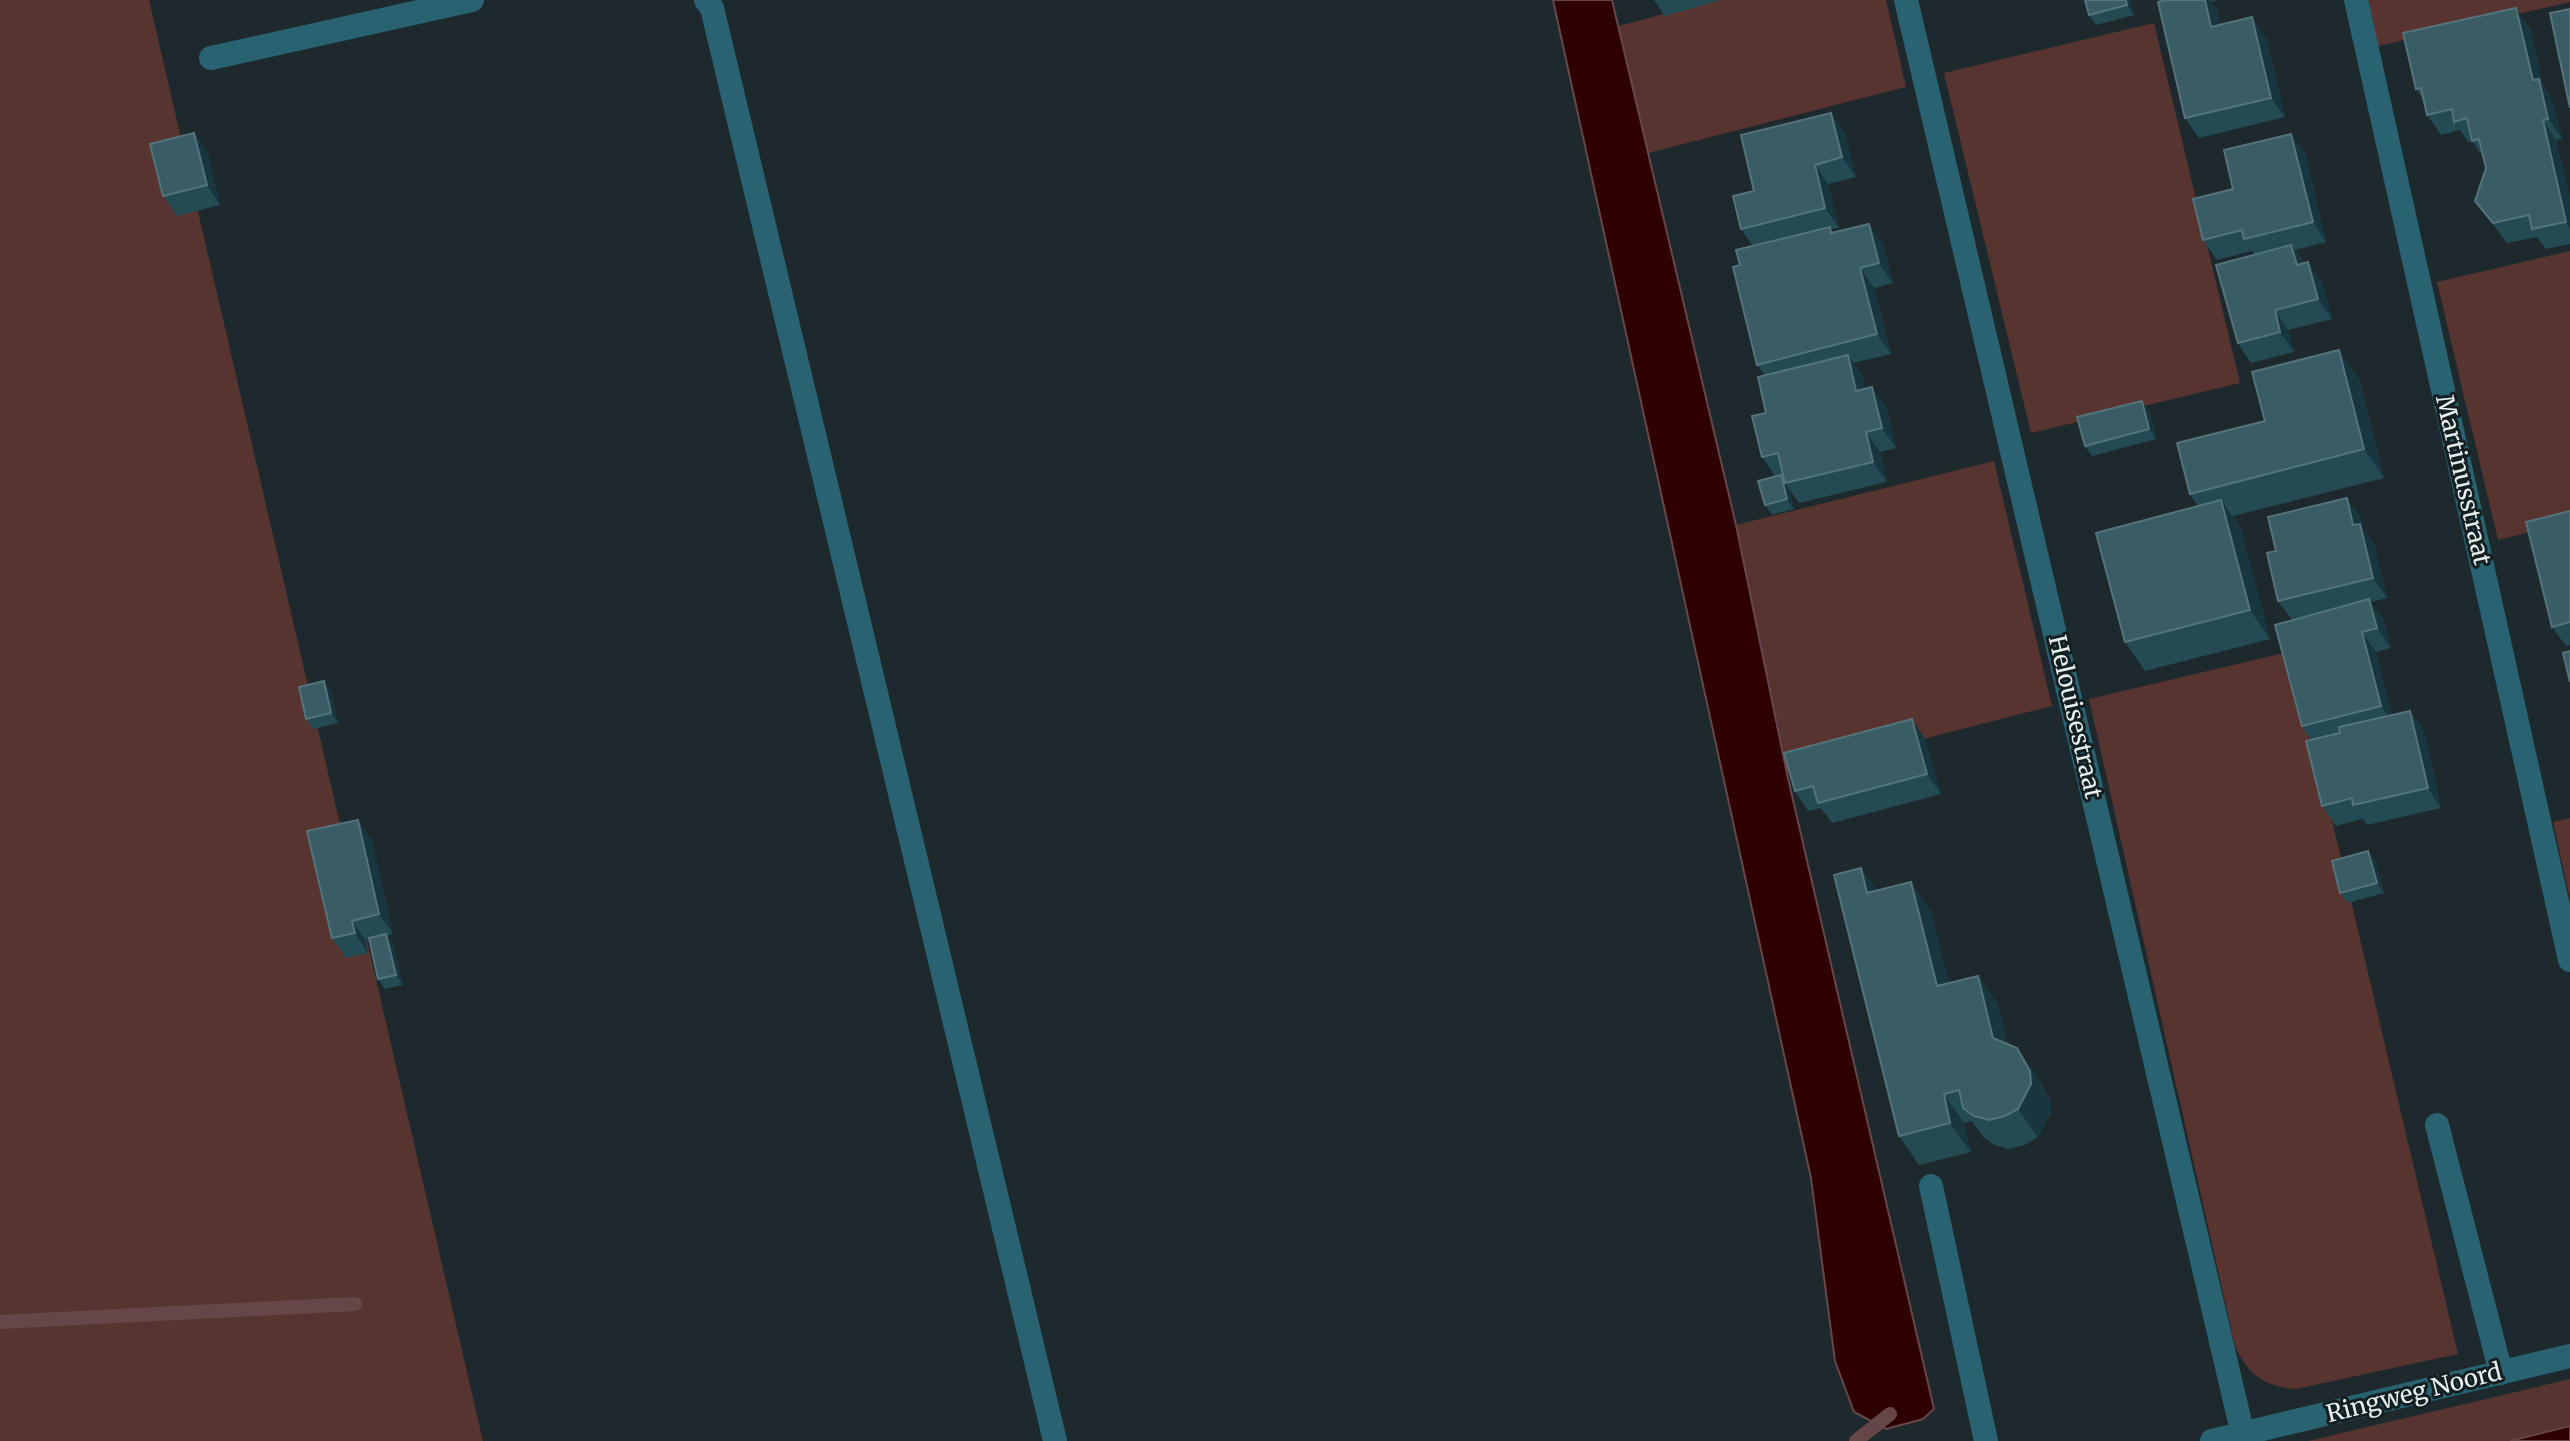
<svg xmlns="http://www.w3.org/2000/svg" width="2570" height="1441" viewBox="0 0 2570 1441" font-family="Merriweather,serif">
<rect width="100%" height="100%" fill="#1d292c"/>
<path fill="#583431" d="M0 0H149L483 1441H0Z
M1717 0H1886L1906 87 1648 153 1618 26Z
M2368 0H2570V2L2378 46Z
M2154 23 2240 383 2031 433 1944 73Z
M2570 251V522L2498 540 2437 282Z
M1994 461 2052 706 1787 774 1736 525Z
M2292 651 2458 1354 2296 1389C2264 1386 2248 1375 2235 1346L2089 699Z
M2570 818V899L2553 822Z
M2570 1379V1426L2510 1441H2308Z"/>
<path fill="#2f0001" stroke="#664749" stroke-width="2" d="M1553 0H1612L1736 525 1787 774 1934 1409 1923 1419 1886 1429 1854 1412 1835 1361 1811 1178Z
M2570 1426V1441H2510Z"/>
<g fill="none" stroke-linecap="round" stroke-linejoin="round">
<path stroke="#664749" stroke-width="14" d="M0 1322 355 1304
M1856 1441 1890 1414"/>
<path stroke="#296271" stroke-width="24" d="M706 0 712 8 1055 1441
M1906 0 2243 1435
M2356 0 2570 960
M211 58 472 0
M2437 1125 2501 1373
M1931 1186 1986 1441
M2212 1441 2570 1356"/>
</g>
<path fill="#244a54" d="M1654 0H1721L1665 16Z
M2130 0 2134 15 2096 25 2089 15Z
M2162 0H2219L2211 2 2217 10 2220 25 2266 37 2285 117 2199 138 2185 118Z
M2530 28 2543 86 2552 99 2562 138 2556 140 2570 199V244L2546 249 2537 237 2507 243 2475 201 2486 168 2484 158 2472 141 2468 142 2460 130 2441 135 2427 115 2424 100 2416 89Z
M194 133 208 153 220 205 177 216 163 196Z
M1845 133 1856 177 1828 184 1839 228 1831 229 1834 233 1883 244 1893 283 1874 288 1891 354 1853 363 1862 375 1865 389 1886 407 1896 448 1880 452 1887 482 1799 503 1789 489 1794 509 1772 515 1765 505 1775 476 1762 457 1766 413 1765 375 1757 365 1753 246 1741 229 1754 191Z
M2305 153 2326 242 2295 250 2304 263 2322 282 2332 319 2288 330 2294 352 2251 363 2238 343 2255 255 2252 251 2217 260 2203 240 2233 189Z
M2359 379 2384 478 2233 516 2241 529 2270 639 2145 671 2125 642 2198 506 2190 494 2265 421Z
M2149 411 2156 439 2092 456 2085 446Z
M2570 511V645L2566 646 2552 627Z
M2361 518 2363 529 2374 544 2387 598 2371 602 2383 619 2391 648 2376 652 2392 715 2410 711 2424 730 2441 808 2367 825 2363 819 2336 826 2322 806 2311 740 2302 726 2292 620 2278 601 2276 551Z
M331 691 338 723 313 729 306 719Z
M1925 739 1941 794 1832 823 1821 808 1808 811 1795 791Z
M372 840 393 934 387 936 393 944 403 985 385 989 378 979 369 940 366 941 368 953 346 958 332 938Z
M2368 851 2375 861 2384 893 2348 903 2340 893Z
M1861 868 1877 891 1931 911 1949 983 1978 976 1998 1004 2008 1044 2037 1076 2050 1100 2051 1113 2038 1137 2025 1145 2009 1149 1994 1145 1983 1137 1972 1121 1964 1123 1971 1152 1919 1165 1899 1136Z"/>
<path fill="#18363d" d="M2126 0H2130L2134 15 2127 5Z
M2205 0H2210L2217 10 2225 47 2211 27Z
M2516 8 2530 28 2543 86 2552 99 2562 138 2548 119 2533 80Z
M2252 17 2266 37 2285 117 2271 98Z
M1831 113 1845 133 1856 177 1842 157Z
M2543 120 2556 140 2570 199V228L2566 222Z
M194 133 208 153 220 205 207 185Z
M2291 134 2305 153 2326 242 2313 222Z
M1815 165 1828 184 1839 228 1825 208Z
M1869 224 1883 244 1893 283 1879 263Z
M2291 245 2305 265H2297Z
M2308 262 2322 282 2332 319 2318 299Z
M1860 268 1874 288 1891 354 1877 334Z
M2275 310 2288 330 2294 352 2280 332Z
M2339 350 2359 379 2384 478 2364 449Z
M1848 355 1862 375 1870 411 1856 391Z
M1872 387 1886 407 1896 448 1882 428Z
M2142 401 2149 411 2156 439 2149 429Z
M1866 432 1880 452 1887 482 1873 462Z
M1781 475 1789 489 1794 509 1787 499Z
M2347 498 2361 518 2363 528 2374 544 2387 598 2373 578 2353 525Z
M2221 500 2241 529 2270 639 2250 610Z
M2369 599 2383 619 2391 648 2377 628Z
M2362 632 2376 652 2395 726 2381 706Z
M324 681 331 691 338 723 331 713Z
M2410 711 2424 730 2441 808 2428 788Z
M1912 719 1925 739 1941 794 1927 774Z
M358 820 372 840 393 934 379 914Z
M2368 851 2375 861 2384 893 2377 883Z
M1861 868 1881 897 1867 893Z
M1911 882 1931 911 1957 1014 1937 986Z
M352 921 366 941 368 953 355 933Z
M386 934 393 944 403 985 396 975Z
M1978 976 1998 1004 2013 1066 1993 1038Z
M2017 1048 2037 1076 2050 1100 2051 1113 2038 1137 2018 1109Z
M1944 1094 1964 1123 1971 1152 1950 1123Z"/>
<path fill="#395c65" stroke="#54737a" stroke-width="2" d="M2085 0H2126L2127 5 2089 15Z
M2165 0H2205L2211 27 2252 17 2271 98 2185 118 2158 2Z
M2516 8 2533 80 2539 79 2548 119 2543 120 2566 222 2532 229 2529 215 2493 223 2475 201 2486 168 2479 139 2472 141 2467 118 2454 122 2452 109 2427 115 2421 88 2416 89 2403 33Z
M2570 9V108L2550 13Z
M1831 113 1842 157 1815 165 1825 208 1741 229 1733 196 1754 191 1741 135Z
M194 133 207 185 163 196 150 144Z
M2291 134 2313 222 2244 239 2242 230 2203 240 2193 199 2233 189 2224 150Z
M1869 224 1879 263 1860 268 1877 334 1757 365 1733 267 1740 265 1736 250 1830 227 1831 233Z
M2291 245 2297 265 2308 262 2318 299 2275 310 2280 332 2238 343 2216 265Z
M2339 350 2364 449 2190 494 2177 443 2265 421 2252 372Z
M1848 355 1856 391 1872 387 1882 428 1866 432 1873 462 1785 483 1778 453 1762 457 1752 416 1766 413 1758 377Z
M2142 401 2149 429 2085 446 2077 417Z
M1781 475 1787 499 1765 505 1758 481Z
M2347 498 2353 525 2360 524 2373 578 2278 601 2267 553 2276 551 2268 517Z
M2221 500 2250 610 2125 642 2096 533Z
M2570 511V622L2552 627 2526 522Z
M2369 599 2377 628 2362 632 2381 706 2302 726 2275 625Z
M2570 651V682L2563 653Z
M324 681 331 713 306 719 299 687Z
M2410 711 2428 788 2353 805 2352 798 2322 806 2306 741 2340 733 2339 727Z
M1912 719 1927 774 1818 803 1813 786 1795 791 1784 753Z
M358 820 379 914 352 921 355 933 332 938 307 831Z
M2368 851 2377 883 2340 893 2332 861Z
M1861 868 1867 893 1911 882 1937 986 1978 976 1993 1038 2017 1048 2030 1071 2031 1084 2018 1109 2005 1116 1989 1120 1974 1116 1963 1108 1959 1090 1944 1094 1950 1123 1899 1136 1834 875Z
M386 934 396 975 378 979 369 938Z"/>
<g text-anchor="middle" stroke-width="6" stroke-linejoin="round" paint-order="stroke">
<g font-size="24" fill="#e6eef0" stroke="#141f22">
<text transform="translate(2463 480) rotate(77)" y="8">Martinusstraat</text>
<text transform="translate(2075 717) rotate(77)" y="8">Helouisestraat</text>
<text transform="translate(2414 1393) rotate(-14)" y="8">Ringweg Noord</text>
</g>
</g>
</svg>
